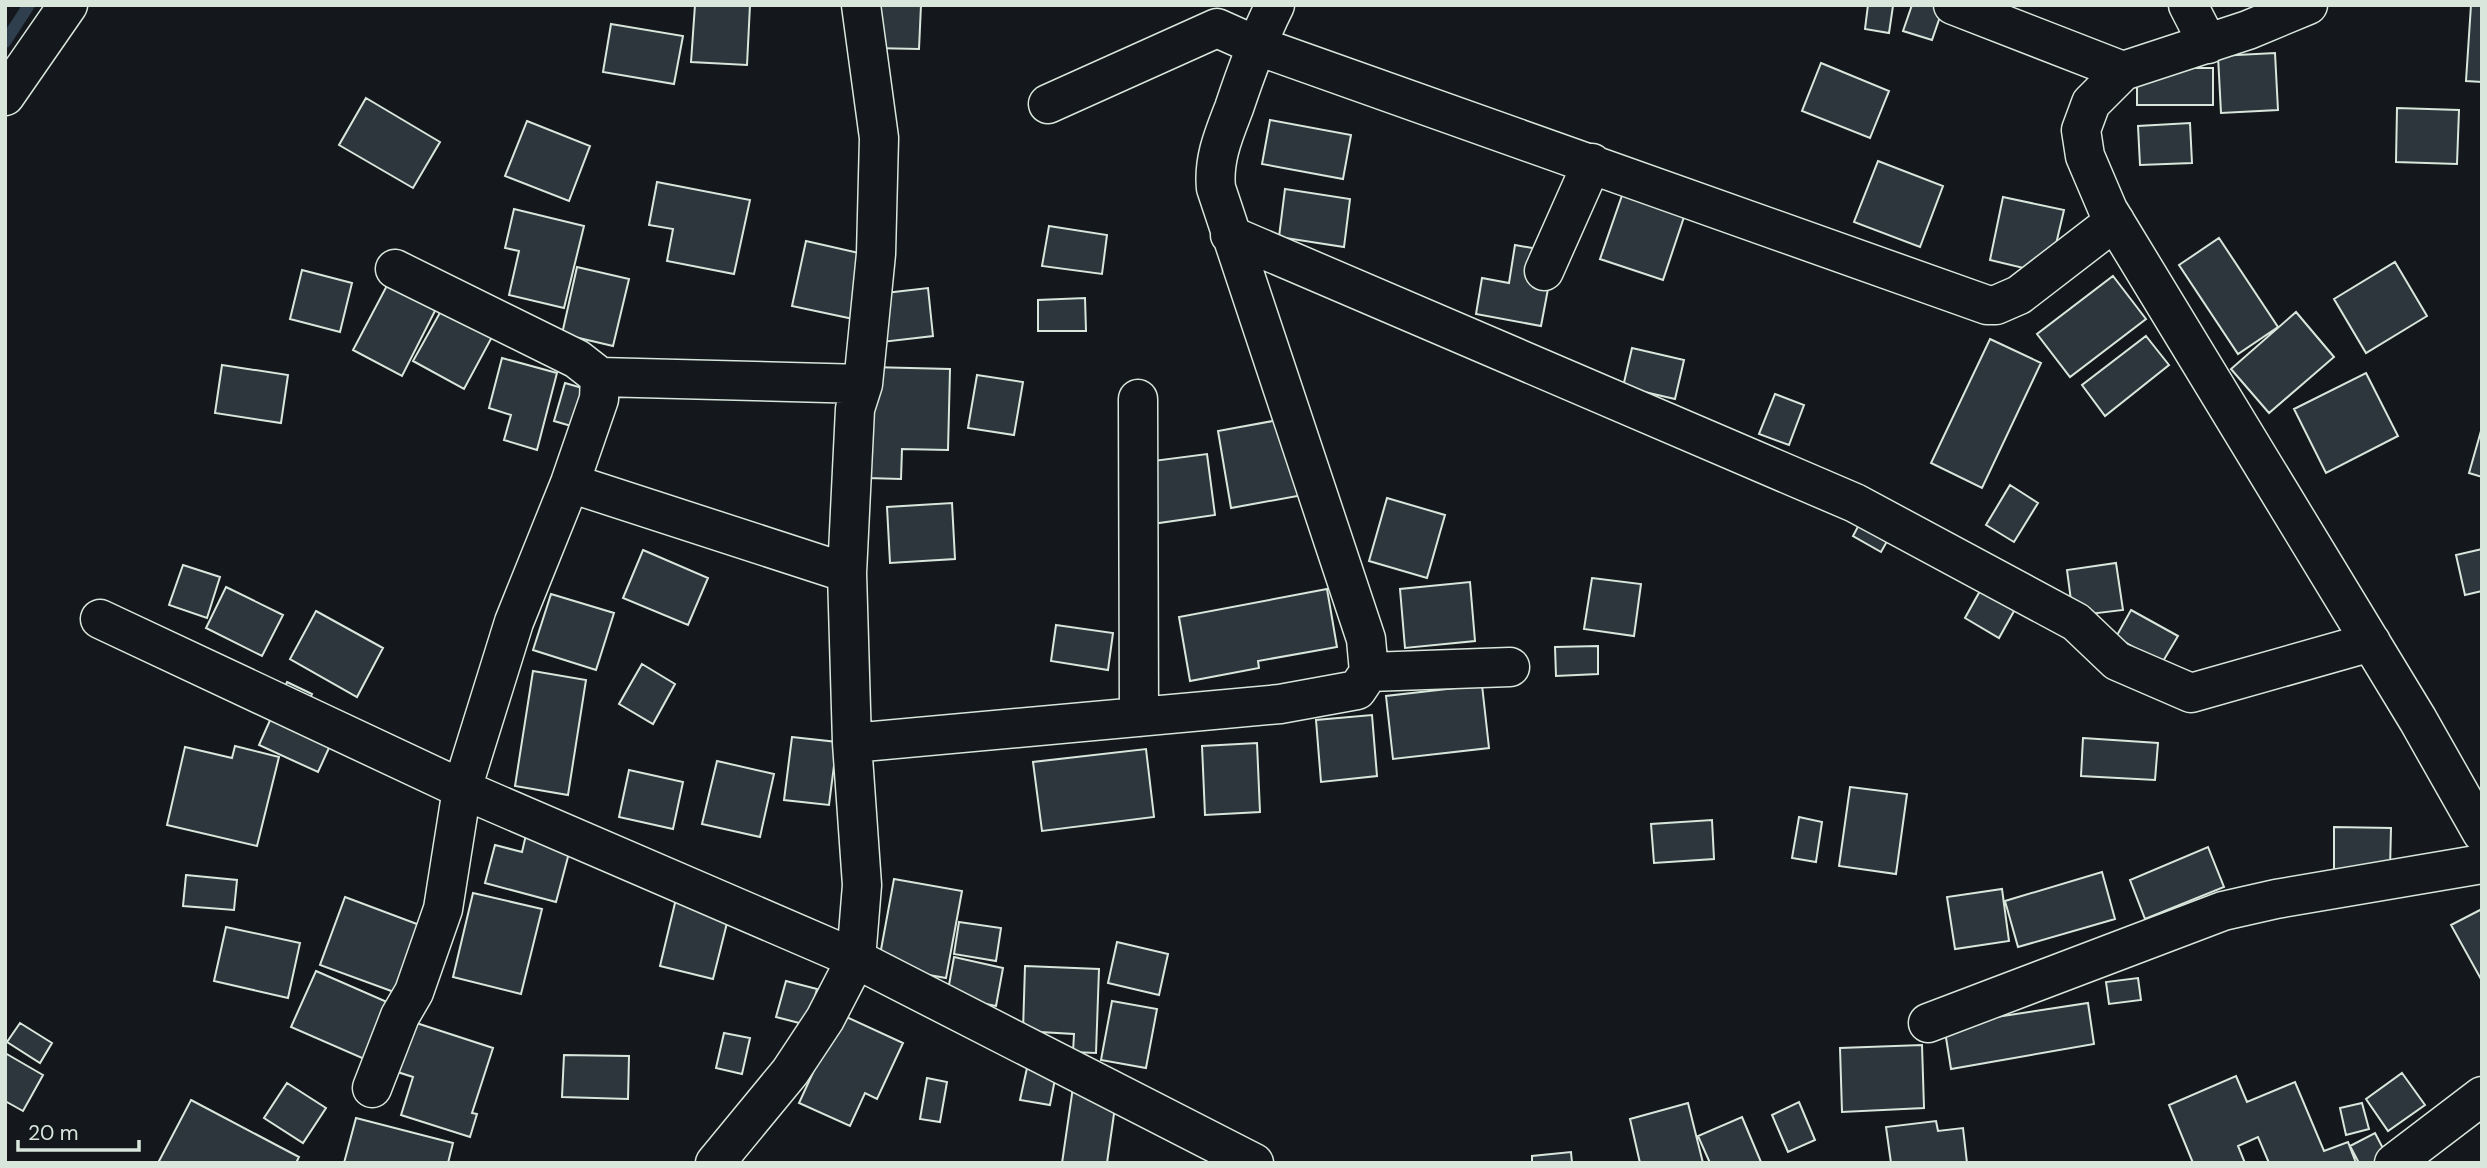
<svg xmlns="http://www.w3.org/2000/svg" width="2487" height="1168" viewBox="0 0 2487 1168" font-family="'DM Sans',sans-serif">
<rect width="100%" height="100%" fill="#14181c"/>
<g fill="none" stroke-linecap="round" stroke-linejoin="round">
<path stroke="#2f3f4d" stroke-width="12" d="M5 42 29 5"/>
</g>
<path fill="#2c363c" stroke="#d8e6dc" stroke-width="2" d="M695 5H750L747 65 691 62Z
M874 5H921L919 49 872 48Z
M1868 5 1893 6 1889 33 1865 29Z
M1912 5H1935L1943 8 1932 40 1903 31Z
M2471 5H2482V82L2466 81Z
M611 24 683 36 674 84 603 72Z
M2275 53 2278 110 2221 113 2218 56Z
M1821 63 1889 91 1870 138 1802 111Z
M2137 68H2213V105H2137Z
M366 98 440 142 413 188 339 145Z
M2397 108 2459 110 2457 164 2396 162Z
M1270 120 1351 135 1343 179 1262 164Z
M527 121 590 146 569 201 505 176Z
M2190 123 2192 163 2140 165 2138 126Z
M1878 161 1943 186 1920 247 1854 222Z
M1627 181 1689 202 1663 280 1600 259Z
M657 182 750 200 734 274 667 261 673 229 649 225Z
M1285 189 1350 199 1344 247 1279 237Z
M2003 197 2064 210 2049 274 1990 260Z
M514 209 584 226 564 308 509 295 519 251 505 248Z
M1049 226 1107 235 1102 274 1042 266Z
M2219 238 2278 327 2238 354 2179 265Z
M806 241 872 256 858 320 792 306Z
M1515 245 1555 252 1541 326 1476 314 1482 278 1509 283Z
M2395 262 2427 316 2366 353 2334 299Z
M577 267 629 279 613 346 562 334Z
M302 270 352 283 340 332 290 319Z
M392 276 440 301 402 376 353 350Z
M2113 276 2146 319 2070 377 2037 334Z
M928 288 933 336 882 342 877 294Z
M1085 298 1086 331H1038V300Z
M442 309 492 337 464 389 413 361Z
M2296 312 2334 357 2269 413 2231 369Z
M2146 336 2169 365 2105 416 2082 385Z
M1990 339 2041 363 1982 488 1931 463Z
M1632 348 1684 360 1675 399 1623 387Z
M502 358 557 373 537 450 504 440 511 415 489 408Z
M222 365 288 375 281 423 215 413Z
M870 367 950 369 948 450 902 449 901 479 867 478Z
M2366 373 2398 436 2326 473 2294 409Z
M977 375 1023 382 1014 435 968 428Z
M565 383 596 392 585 430 554 421Z
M1775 394 1804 405 1789 445 1759 434Z
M1289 418 1303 495 1231 508 1218 431Z
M2481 431H2482V477L2469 473Z
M1207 454 1215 515 1152 524 1145 462Z
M2010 485 2038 503 2014 542 1986 525Z
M1387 498 1445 515 1427 578 1369 561Z
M952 503 955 559 890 563 887 507Z
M1865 513 1894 529 1881 552 1853 536Z
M2482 549V591L2465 595 2456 555Z
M643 550 708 578 688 625 623 598Z
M2116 563 2123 610 2073 616 2067 570Z
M183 565 220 577 207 618 169 605Z
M1592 578 1641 584 1634 636 1584 629Z
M1470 582 1475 641 1405 648 1400 589Z
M1985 582 2019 602 1999 638 1965 618Z
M226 587 283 615 262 656 206 628Z
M1327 589 1337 647 1258 661 1259 668 1190 681 1179 617Z
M551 594 614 613 596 670 533 650Z
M2131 610 2178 636 2162 663 2116 637Z
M316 611 383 648 357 697 290 659Z
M1056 625 1113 633 1108 670 1051 661Z
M1598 646V674L1556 676 1555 647Z
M642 664 675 684 653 724 619 704Z
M533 671 586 680 568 795 515 786Z
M287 682 312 694 305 710 339 726 318 772 259 745Z
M1482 685 1489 748 1393 759 1386 696Z
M1372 715 1377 776 1321 782 1316 720Z
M792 737 837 742 829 805 784 800Z
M2083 738 2158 743 2155 780 2081 776Z
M1257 743 1260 812 1205 815 1202 746Z
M235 746 279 757 257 846 167 825 185 747 232 758Z
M1146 749 1154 817 1042 831 1033 762Z
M717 761 774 774 760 837 702 824Z
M629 770 683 782 673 829 619 817Z
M1850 787 1907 794 1896 874 1839 866Z
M1799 817 1822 822 1816 862 1792 858Z
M1712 820 1714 859 1654 863 1651 824Z
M528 826 573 838 556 902 485 883 495 845 522 852Z
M2334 827 2391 828 2390 870 2334 869Z
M2208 847 2224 887 2145 919 2130 880Z
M2102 872 2115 919 2018 947 2005 901Z
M186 875 237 880 234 910 183 906Z
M894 879 962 891 946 978 878 966Z
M680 882 734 895 713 979 660 966Z
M2002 889 2009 941 1955 949 1947 897Z
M473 893 542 909 521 994 453 977Z
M345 897 433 930 394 992 320 965Z
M2482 909V981L2451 925Z
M959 922 1001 928 996 961 954 954Z
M226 927 300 943 288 998 214 981Z
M1117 942 1168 954 1159 995 1108 983Z
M954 957 1003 968 996 1006 947 996Z
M1025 966 1099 969 1096 1053 1073 1052 1074 1034 1023 1031Z
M316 971 403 1009 378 1065 291 1027Z
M2138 978 2141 1000 2109 1004 2106 982Z
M786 981 817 989 807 1025 776 1017Z
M1112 1001 1157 1009 1146 1068 1101 1060Z
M2088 1003 2094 1044 1951 1069 1944 1025Z
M840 1014 903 1043 877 1099 865 1093 850 1126 799 1103Z
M401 1018 493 1048 472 1113 477 1114 470 1137 401 1115 413 1077 385 1068Z
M20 1023 52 1043 40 1063 7 1042Z
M724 1033 750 1038 742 1074 716 1068Z
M1922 1045 1924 1108 1842 1112 1840 1048Z
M5 1053 43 1075 23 1111 5 1101Z
M564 1055 629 1056 628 1099 562 1097Z
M1027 1068 1056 1074 1050 1105 1020 1100Z
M2402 1073 2425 1105 2388 1131 2366 1099Z
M2236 1076 2247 1102 2295 1082 2324 1151 2348 1142 2356 1163H2269L2258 1137 2238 1146 2245 1163H2193L2169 1105Z
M927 1078 947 1082 940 1122 920 1119Z
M287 1083 326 1108 303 1143 264 1118Z
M1073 1087 1117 1093 1107 1163H1062Z
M191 1100 299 1157 296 1163H158Z
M1799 1102 1815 1140 1788 1152 1772 1115Z
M1688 1103 1703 1163H1640L1630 1119Z
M2362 1103 2369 1129 2346 1135 2340 1108Z
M1742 1117 1761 1162 1710 1163 1698 1136Z
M356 1118 453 1143 448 1163H344Z
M1936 1121 1938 1131 1963 1128 1967 1163H1891L1886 1127Z
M2375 1133 2388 1158 2379 1163H2359L2350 1146Z
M1571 1152 1572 1163H1532V1156Z"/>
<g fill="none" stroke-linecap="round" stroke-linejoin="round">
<defs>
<path id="minor" d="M1953 5 2123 71
M2188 5 2208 44
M2308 5 2248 30 2123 71 2091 103 2081 130 2085 156 2108 210 2418 720 2482 833
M5 96 68 5
M1048 104 1217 28 1255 45 1987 305H1996L2019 295 2115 221
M1230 235 1855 503 2076 622 2117 661 2191 693 2371 642
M1544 271 1592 163
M600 377 863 384
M1138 399 1139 717
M570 483 847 573
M100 619 462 789 856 959 1254 1163
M1369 672 1510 667
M852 743 1280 704 1357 690 1369 672 1366 639 1216 188C1213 159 1224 134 1234 108 1246 72 1258 39 1275 5
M1928 1023 2223 911 2276 899 2482 864
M372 1088 400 1016 414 992 443 909 462 789 514 622 570 483 599 399 600 377 577 359 395 269
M715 1163 790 1072 825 1019 856 959 862 885 852 743 847 573 855 409 863 384 876 254 879 138 861 5
M2394 1163 2482 1096"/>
</defs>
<use href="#minor" stroke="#d8e6dc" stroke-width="41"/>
<use href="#minor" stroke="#14181c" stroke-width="38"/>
</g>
<rect width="2487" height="1168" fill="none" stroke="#d8e6dc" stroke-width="14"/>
<path d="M18 1140v10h121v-10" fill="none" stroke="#d8e6dc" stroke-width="3.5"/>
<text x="28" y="1140" font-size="21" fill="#d8e6dc" stroke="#14181c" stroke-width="5" paint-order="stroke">20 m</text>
</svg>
